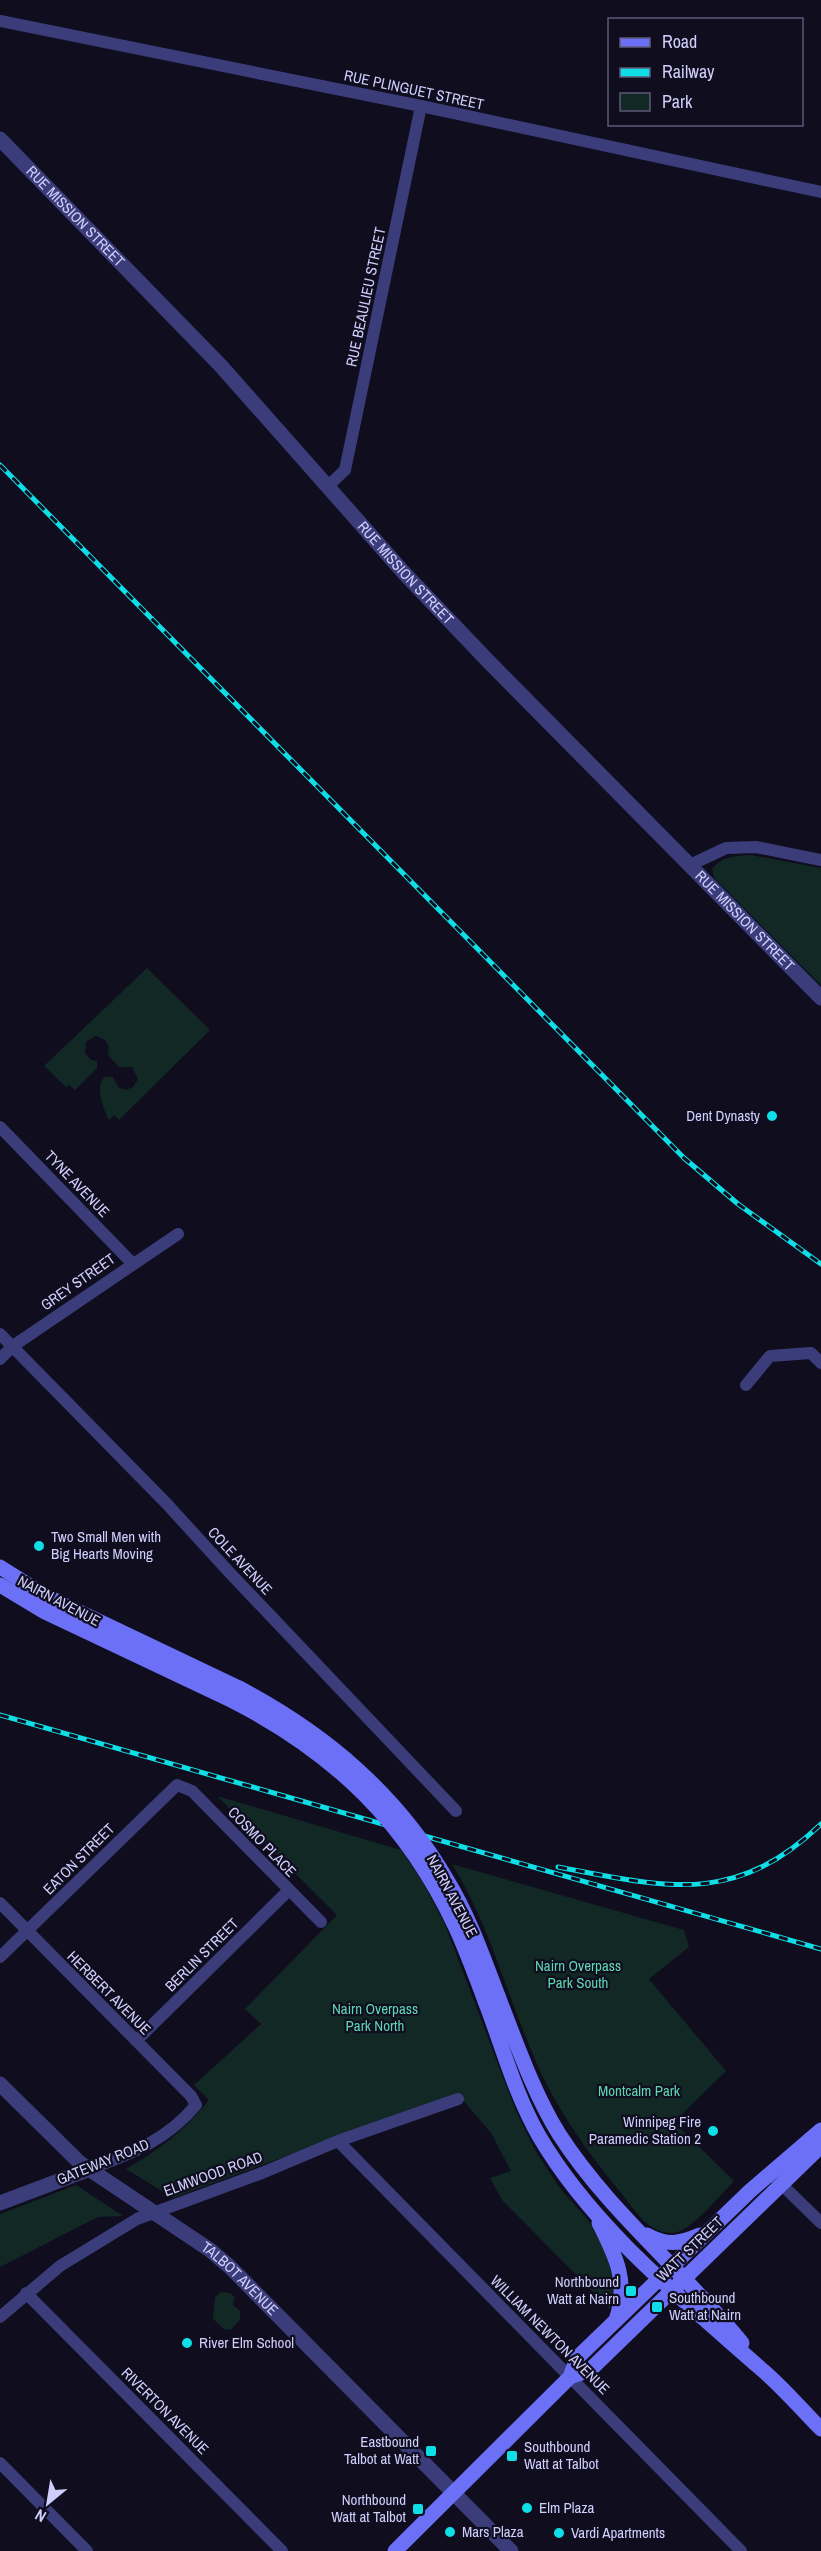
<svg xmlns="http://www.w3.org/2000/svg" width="821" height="2551" viewBox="0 0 821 2551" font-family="'Archivo Narrow',sans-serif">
<rect width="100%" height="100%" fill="#0f0d1e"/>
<path fill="#112825" d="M751 855 821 868V985L714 878 712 869C722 856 736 856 751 855Z
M147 968 210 1030 119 1120 114 1115 109 1120C103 1109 95 1087 104 1077H113L118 1087 126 1090 133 1087 138 1079 132 1067H119L108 1055 109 1047 105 1040 96 1036 86 1042 85 1053 91 1060 97 1061V1068L75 1090 69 1085 66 1087 44 1066Z
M217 1796 401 1850 422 1881 444 1922 516 2111 535 2150 559 2187 588 2220 604 2249 614 2281 615 2297 610 2309 502 2200 490 2178 511 2171 491 2133 457 2093 173 2198 126 2169C159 2150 185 2130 209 2100L194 2085 261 2024 245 2009 337 1915Z
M452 1864 684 1930 689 1947 649 1979 726 2071 674 2122 734 2181C720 2195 691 2232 673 2233 648 2234 635 2210 621 2193 590 2155 562 2117 541 2073 509 2004 492 1929 452 1864Z
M76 2185 123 2216 98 2217 0 2267V2214Z
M221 2292 230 2293 235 2297 233 2305 240 2311V2320L231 2330 224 2329 213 2319 215 2297Z"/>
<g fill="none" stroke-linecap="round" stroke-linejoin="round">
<path stroke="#3b3d7a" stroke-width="12" d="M0 21 421 106 821 192
M327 487 345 470 421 106
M690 865 726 848 756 847 821 860
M0 1127 132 1263
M0 1334 166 1503 229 1572 456 1811
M0 1359 13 1346 178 1234
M746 1385 770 1356 811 1353 821 1363
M0 1903 191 2096 196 2105C167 2140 131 2154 90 2169
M0 1957 177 1785 192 1791 321 1922
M136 2041 289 1890
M338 2141 741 2551
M770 2173 821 2223
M26 2293 282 2551
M0 2317 60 2266 137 2219 262 2173 338 2141 458 2099
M0 2463 87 2551"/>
<g stroke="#3b3d7a" stroke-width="15">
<path id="s1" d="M0 139 221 366 405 574 489 662 821 998"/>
<path id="s2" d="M0 2084 80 2163 210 2250 230 2267 511 2551"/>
<path d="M0 2203 90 2169"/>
</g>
<path stroke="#6b70f6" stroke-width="15" d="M0 1567 46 1596 239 1688
M0 1585 45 1612 233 1701
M498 1996C516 2042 533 2092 559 2134 609 2212 684 2271 742 2343
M485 2001C502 2045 515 2094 539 2136 593 2228 681 2298 760 2368 782 2386 801 2409 821 2429
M599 2223C616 2256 629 2283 616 2320
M647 2235C667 2246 679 2244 700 2235
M570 2377 590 2370 821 2146
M395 2551 570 2377 577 2358 750 2191 821 2130"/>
<defs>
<path id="rail" d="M0 465 684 1158 738 1204 821 1264
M0 1715 821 1949
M558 1867C666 1887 734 1907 821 1824"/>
</defs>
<use href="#rail" stroke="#0fdee7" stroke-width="5"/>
<use href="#rail" stroke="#0f0d1e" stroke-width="3" stroke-dasharray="9" stroke-linecap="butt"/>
<path stroke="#6b70f6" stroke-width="15" d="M239 1688C326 1734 397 1794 447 1880 469 1916 483 1957 498 1996
M233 1701C336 1754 407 1823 456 1928 467 1952 476 1977 485 2001"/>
</g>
<g fill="#0fdee7" stroke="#0f0d1e" stroke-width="2">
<circle cx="772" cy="1116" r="6"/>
<circle cx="39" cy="1546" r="6"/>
<circle cx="713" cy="2131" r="6"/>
<rect x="625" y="2285" width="12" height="12" rx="3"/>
<rect x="651" y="2301" width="12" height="12" rx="3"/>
<circle cx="187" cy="2343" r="6"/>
<rect x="425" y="2445" width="12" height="12" rx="3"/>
<rect x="506" y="2450" width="12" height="12" rx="3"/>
<circle cx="527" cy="2508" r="6"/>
<rect x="412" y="2503" width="12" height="12" rx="3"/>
<circle cx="450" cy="2532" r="6"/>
<circle cx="559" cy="2533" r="6"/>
</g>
<g text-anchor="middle" stroke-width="4.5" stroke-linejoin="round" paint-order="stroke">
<g font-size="15" fill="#d0cefc" stroke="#0f0d1e">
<text transform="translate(414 90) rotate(12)" y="5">RUE PLINGUET STREET</text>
<text dy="5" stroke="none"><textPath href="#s1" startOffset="108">RUE MISSION STREET</textPath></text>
<text transform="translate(366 297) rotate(-78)" y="5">RUE BEAULIEU STREET</text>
<text dy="5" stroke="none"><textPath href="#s1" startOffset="594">RUE MISSION STREET</textPath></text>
<text dy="5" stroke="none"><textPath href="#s1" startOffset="1080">RUE MISSION STREET</textPath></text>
<text transform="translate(77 1184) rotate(46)" y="5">TYNE AVENUE</text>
<text transform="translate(78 1282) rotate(-35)" y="5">GREY STREET</text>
<text transform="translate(240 1561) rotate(47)" y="5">COLE AVENUE</text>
<text transform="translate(59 1601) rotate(28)" y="5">NAIRN AVENUE</text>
<text transform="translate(262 1842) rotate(46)" y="5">COSMO PLACE</text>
<text transform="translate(79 1859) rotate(-45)" y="5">EATON STREET</text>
<text transform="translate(452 1896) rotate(62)" y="5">NAIRN AVENUE</text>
<text transform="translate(202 1955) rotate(-45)" y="5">BERLIN STREET</text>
<text transform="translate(109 1993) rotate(45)" y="5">HERBERT AVENUE</text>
<text transform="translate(103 2162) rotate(-22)" y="5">GATEWAY ROAD</text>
<text transform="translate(213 2174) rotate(-20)" y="5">ELMWOOD ROAD</text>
<text transform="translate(690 2249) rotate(-44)" y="5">WATT STREET</text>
<text dy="5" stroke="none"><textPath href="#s2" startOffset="310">TALBOT AVENUE</textPath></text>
<text transform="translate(550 2335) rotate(45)" y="5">WILLIAM NEWTON AVENUE</text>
<text transform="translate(165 2411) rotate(45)" y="5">RIVERTON AVENUE</text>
</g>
<g font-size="15" fill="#d0cefc" stroke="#0f0d1e" text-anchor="start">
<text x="760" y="1121" text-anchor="end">Dent Dynasty</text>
<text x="51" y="1542">Two Small Men with<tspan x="51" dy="17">Big Hearts Moving</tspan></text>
<text x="701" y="2127" text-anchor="end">Winnipeg Fire<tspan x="701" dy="17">Paramedic Station 2</tspan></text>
<text x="619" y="2287" text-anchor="end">Northbound<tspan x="619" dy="17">Watt at Nairn</tspan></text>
<text x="669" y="2303">Southbound<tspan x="669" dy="17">Watt at Nairn</tspan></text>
<text x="199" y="2348">River Elm School</text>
<text x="419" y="2447" text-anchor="end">Eastbound<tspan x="419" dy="17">Talbot at Watt</tspan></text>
<text x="524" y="2452">Southbound<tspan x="524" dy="17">Watt at Talbot</tspan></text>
<text x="406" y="2505" text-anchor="end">Northbound<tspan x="406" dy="17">Watt at Talbot</tspan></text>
<text x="539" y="2513">Elm Plaza</text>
<text x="462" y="2537">Mars Plaza</text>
<text x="571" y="2538">Vardi Apartments</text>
</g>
<g font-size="15" fill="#5fd6b2" stroke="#0f0d1e">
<text x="578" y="1971">Nairn Overpass<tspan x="578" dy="17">Park South</tspan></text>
<text x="375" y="2014">Nairn Overpass<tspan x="375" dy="17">Park North</tspan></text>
<text x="639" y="2096">Montcalm Park</text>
</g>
</g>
<rect x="608" y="18" width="195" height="108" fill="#0f0d1e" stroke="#5c5a77" stroke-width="1.5"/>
<rect x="620" y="38" width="30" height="9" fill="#6b70f6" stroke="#5c5a77" stroke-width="1.5"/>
<text x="662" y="48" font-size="18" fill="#d0cefc">Road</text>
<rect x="620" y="68" width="30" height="9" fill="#0fdee7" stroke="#5c5a77" stroke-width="1.5"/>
<text x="662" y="78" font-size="18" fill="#d0cefc">Railway</text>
<rect x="620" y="93" width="30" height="18" fill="#112825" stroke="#5c5a77" stroke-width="1.5"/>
<text x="662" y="108" font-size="18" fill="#d0cefc">Park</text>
<g transform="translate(48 2503) rotate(210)" stroke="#0f0d1e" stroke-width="4.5" paint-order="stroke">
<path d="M0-4.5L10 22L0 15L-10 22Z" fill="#d0cefc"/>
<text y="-9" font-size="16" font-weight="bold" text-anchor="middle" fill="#d0cefc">N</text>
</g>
</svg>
